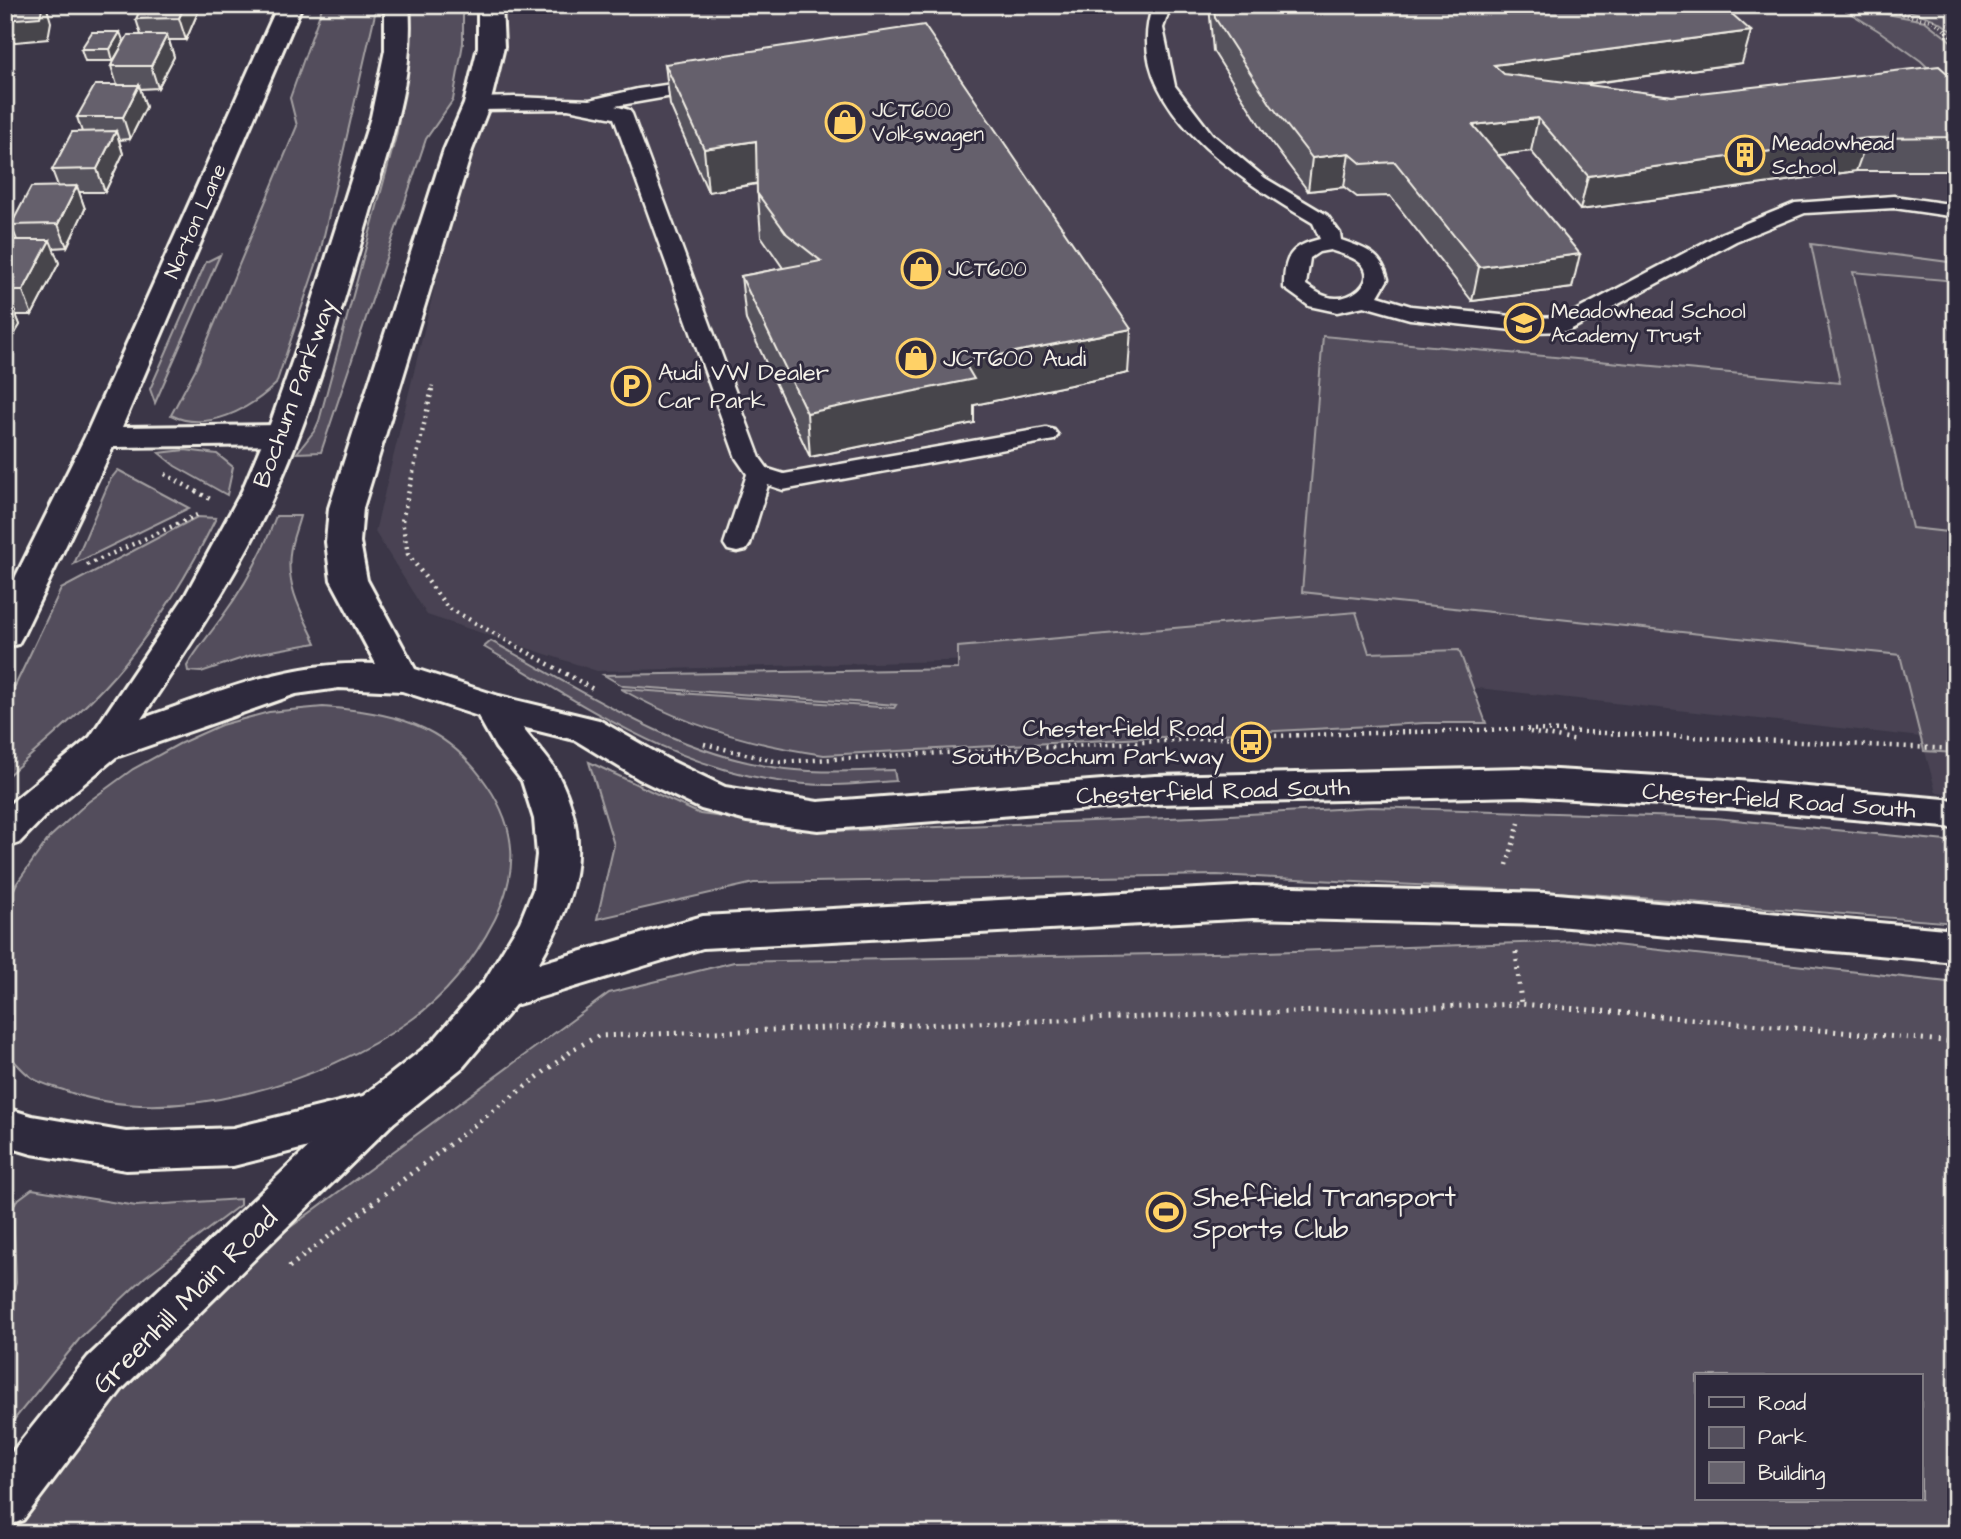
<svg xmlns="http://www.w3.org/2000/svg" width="1961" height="1539" viewBox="0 0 1961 1539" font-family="'Architects Daughter',sans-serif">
<rect width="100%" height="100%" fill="#3b3647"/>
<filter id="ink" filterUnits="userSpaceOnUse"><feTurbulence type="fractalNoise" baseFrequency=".0143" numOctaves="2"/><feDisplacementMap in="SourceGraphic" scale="14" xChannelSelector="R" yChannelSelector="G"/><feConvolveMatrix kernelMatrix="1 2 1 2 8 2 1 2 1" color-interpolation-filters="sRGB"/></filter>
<g filter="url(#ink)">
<path fill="#484352" d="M503 5H1956V794L1936 792 1921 737 1397 679 1013 659 597 671 427 615 375 532Z"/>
<path fill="#534e5c" stroke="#a4a0a2" stroke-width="2" fill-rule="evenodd" d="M323 5H374L375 14 320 253 276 384C250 409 206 433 171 415L196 368 297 126 290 98Z
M409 5H463V43L453 100 426 139 321 452 297 453 315 430 319 421 396 136 410 60Z
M1837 5 1925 21 1956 45V95L1921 61 1879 31Z
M1874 5H1956V35C1935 13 1904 10 1874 5Z
M1811 244 1956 263V281L1853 272 1912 528 1956 533V753L1924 751 1900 655 1302 592 1323 336 1840 383Z
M220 255 155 403 150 389 206 262Z
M185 450 217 454 233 467 227 495 175 466 159 453Z
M118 470 189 508 74 564 110 480Z
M276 516H300C297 528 291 541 290 554 286 587 303 615 316 643L255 654 201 672 188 671 187 666C197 649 210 634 222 617 245 586 263 552 276 516Z
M197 517 216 518C191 569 161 619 125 663 90 706 46 742 5 778V707L61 589Z
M1356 612 1369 653 1459 650 1486 723H1425L824 755C752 745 685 726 621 689L894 708 896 705 623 686 604 675 958 669V647Z
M491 641C580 689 670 751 772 767 812 774 854 771 894 770L896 781C866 783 836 787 805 784 684 776 586 706 484 647Z
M323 707C394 713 445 723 487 785 518 830 518 872 495 919 475 958 447 995 411 1020 323 1083 171 1130 66 1091 55 1087 40 1084 31 1077 22 1071 13 1059 5 1051V907L17 883 49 838 88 802 133 769 179 744 221 725 269 712Z
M589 762 700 814 837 831 1194 817 1371 807 1715 818 1956 842V923L1591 894 1217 875 754 883 597 919 614 845Z
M1579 941 1956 983V1534H5V1528L120 1374 239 1265 609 993 734 962 1266 952ZM1697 1376H1921V1499H1697Z
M32 1189 136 1206 240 1199V1205L145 1277 81 1337 5 1431V1325L16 1282 13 1208 16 1201Z"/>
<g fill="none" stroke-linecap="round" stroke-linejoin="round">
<defs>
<path id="service" d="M1153 5H1171L1163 28 1175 86 1212 134 1265 178 1327 215 1340 233 1341 240C1364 248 1382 253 1388 279L1378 296 1411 306 1531 318 1564 317 1722 233 1795 203 1894 196 1956 205V217L1894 208 1805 213 1736 241 1568 331 1531 332 1410 319 1364 306 1337 312 1309 306 1284 288C1284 257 1290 246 1320 239L1313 223C1242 181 1118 104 1153 5ZM1330 250C1341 254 1357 257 1364 267 1374 284 1350 299 1336 298 1324 298 1315 291 1306 285L1310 258 1319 252Z
M706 79 715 85 713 89 615 106 629 110 632 114 760 458 768 469 784 474 1046 428 1054 430 1058 435 1054 440 783 490 768 485 750 544 746 550 737 552 728 550 724 544 747 474 736 458 614 118 568 109 477 110 467 104 477 98 514 97 590 100 638 89Z"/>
<path id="minor" d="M278 5H302L122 427 282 425 293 428 298 435 293 442 282 445 113 447 23 635 18 644 5 647V598L85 437Z"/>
<path id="secondary" d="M376 1092 392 1098 398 1111 392 1124 122 1389 23 1520 5 1527V1461L88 1357 360 1098Z"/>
<path id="trunk" d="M385 5H409C415 76 390 144 370 212 341 310 313 413 269 506 233 581 187 650 141 719 221 691 289 660 376 664L331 580 326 542 329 508 444 150 464 104 478 47V5H502L504 47 490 104 472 150 363 508 360 542 367 580 415 669 499 696 599 720 667 759 725 787 818 802 1155 776 1522 768 1727 780 1956 800V828L1727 808 1522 796 1155 804 818 830 747 821 701 809 639 779 575 740 522 727C533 743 549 757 558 775 594 844 575 901 538 964L703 916 1253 886 1546 893 1956 930V962L1546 925 1253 918 703 948 515 1005 463 1067 392 1124 376 1130 233 1166 126 1170 32 1154 5 1146V1108L32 1116 126 1132 233 1128 363 1096 433 1041 485 980 520 922 533 890 537 855 534 819 522 781 496 748 478 716 402 691 339 688 296 694 116 757 47 814 19 843 5 848V808L90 737 185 596 242 491 271 422 306 322 371 117 385 50Z"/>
</defs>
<use href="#service" stroke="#f4f1e8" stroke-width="5"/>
<use href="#minor" stroke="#f4f1e8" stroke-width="6"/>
<use href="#secondary" stroke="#f4f1e8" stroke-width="6"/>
<use href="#trunk" stroke="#f4f1e8" stroke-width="6"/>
<path stroke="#f4f1e8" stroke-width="3.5" stroke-dasharray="1 3.5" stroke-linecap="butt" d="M1863 5 1934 21 1956 40
M431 391 433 383"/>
<path stroke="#f4f1e8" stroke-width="4.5" stroke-dasharray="2 5" stroke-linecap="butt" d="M432 389 402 521 408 554 447 607 593 689
M165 474 210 499
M87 565 197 515
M1530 732 1577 741
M704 744 778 762 1236 737 1516 729 1956 749
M1507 865 1519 823"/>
<path stroke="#f4f1e8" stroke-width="5" stroke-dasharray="2 6" stroke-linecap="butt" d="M1516 952 1521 1004
M289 1267 574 1049 598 1036 1521 1004 1956 1042"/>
<use href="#service" fill="#2f2a3d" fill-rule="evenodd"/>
<use href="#minor" fill="#2f2a3d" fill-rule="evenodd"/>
<use href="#secondary" fill="#2f2a3d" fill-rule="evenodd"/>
<use href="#trunk" fill="#2f2a3d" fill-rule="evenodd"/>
</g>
<path fill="#57535d" stroke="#f4f1e8" stroke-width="2" d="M1209 5H1722L1742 63 1581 85 1672 96 1956 81V171H1856L1580 210 1531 151 1498 155 1572 288 1472 301 1390 196 1357 197 1344 187 1308 191 1268 138 1213 51Z
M198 12 186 40H169L174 57 158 88 140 89 146 107 130 139 119 140 123 154 105 192H79L85 209 67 247 53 248 59 263 32 315H16L20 325 5 350V240H17L11 225 58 186 52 170 82 132 77 117 117 85 111 66 113 61H85L81 49 124 42 141 35 136 19Z
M665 64 1128 373 974 405V423L810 457 746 320 741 276 783 268 761 236 757 184 708 192 670 105Z"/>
<path fill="#47444c" stroke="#f4f1e8" stroke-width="2" d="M43 5H46L51 22 48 39 5 43V20Z
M185 5H196L198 12 186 40 179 18Z
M1751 31 1742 63 1488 97 1494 65Z
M120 32 124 43 113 61 110 49Z
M167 35 174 57 158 88 151 66Z
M139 85 146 107 130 139 123 117Z
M1538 118 1531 151 1467 159 1473 125Z
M116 131 123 154 105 192 97 169Z
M1868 138 1856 171 1580 210 1588 176Z
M756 141 759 183 708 192 704 149Z
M1349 153 1344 187 1308 191 1312 158Z
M77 186 85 209 67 247 58 224Z
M50 240 59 263 32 315 23 291Z
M1580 254 1572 288 1472 301 1479 267Z
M11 301 20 325 5 350V310Z
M1131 329 1128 373 974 405V423L810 457 807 413 964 362Z"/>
<path fill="#65616c" stroke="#f4f1e8" stroke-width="2" d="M5 5H43L40 17 5 20Z
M142 5H185L179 18 136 19Z
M1214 5H1722L1751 31 1494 65 1504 74 1672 96 1939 66 1956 81V137L1868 138 1588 176 1538 118 1473 125 1580 254 1479 267 1395 162 1362 164 1349 153 1312 158 1271 105 1215 18Z
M924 25 1131 329 964 362 974 379 807 413 741 276 821 261 787 234 757 193 756 141 704 149 665 64Z
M92 32H120L110 49H81Z
M128 35H167L151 66H111Z
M95 85H139L123 117H77Z
M116 131 97 169 52 170 72 132Z
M77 186 58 224 11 225 31 187Z
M5 240H50L23 291H5Z
M5 301H11L5 310Z"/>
</g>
<defs>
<symbol id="shop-ring" viewBox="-11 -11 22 22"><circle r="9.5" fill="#2f2a3d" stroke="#ffd166" stroke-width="1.5"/><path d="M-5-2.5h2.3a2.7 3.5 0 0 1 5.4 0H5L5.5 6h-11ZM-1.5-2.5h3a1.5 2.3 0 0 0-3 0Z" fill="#ffd166"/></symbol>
<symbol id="building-ring" viewBox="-11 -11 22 22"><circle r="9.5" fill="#2f2a3d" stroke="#ffd166" stroke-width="1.5"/><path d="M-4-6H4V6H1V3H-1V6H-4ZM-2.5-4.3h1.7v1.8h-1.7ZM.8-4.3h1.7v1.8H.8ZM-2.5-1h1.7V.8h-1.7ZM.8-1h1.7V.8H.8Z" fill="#ffd166"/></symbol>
<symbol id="school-ring" viewBox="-11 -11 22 22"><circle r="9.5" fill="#2f2a3d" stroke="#ffd166" stroke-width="1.5"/><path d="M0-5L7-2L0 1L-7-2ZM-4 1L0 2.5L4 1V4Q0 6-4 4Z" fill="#ffd166"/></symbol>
<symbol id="parking-ring" viewBox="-11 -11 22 22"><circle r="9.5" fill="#2f2a3d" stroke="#ffd166" stroke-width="1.5"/><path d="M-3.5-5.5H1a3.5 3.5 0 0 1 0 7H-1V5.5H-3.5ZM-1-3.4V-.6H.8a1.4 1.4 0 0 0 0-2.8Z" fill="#ffd166"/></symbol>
<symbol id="bus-ring" viewBox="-11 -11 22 22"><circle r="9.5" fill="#2f2a3d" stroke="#ffd166" stroke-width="1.5"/><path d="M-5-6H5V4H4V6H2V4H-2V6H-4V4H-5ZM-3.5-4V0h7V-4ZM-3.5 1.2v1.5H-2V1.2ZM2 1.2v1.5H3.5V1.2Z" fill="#ffd166"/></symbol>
<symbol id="stadium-ring" viewBox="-11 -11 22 22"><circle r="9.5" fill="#2f2a3d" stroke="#ffd166" stroke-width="1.5"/><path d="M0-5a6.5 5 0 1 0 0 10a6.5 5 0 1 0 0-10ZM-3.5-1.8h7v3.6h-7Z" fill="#ffd166"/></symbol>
</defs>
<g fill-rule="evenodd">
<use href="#shop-ring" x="823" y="100" width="44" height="44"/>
<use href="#building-ring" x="1723" y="133" width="44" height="44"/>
<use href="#shop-ring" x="899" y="247" width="44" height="44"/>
<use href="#school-ring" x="1502" y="301" width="44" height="44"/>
<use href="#shop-ring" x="894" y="336" width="44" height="44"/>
<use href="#parking-ring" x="609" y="364" width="44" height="44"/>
<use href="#bus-ring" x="1229" y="720" width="44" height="44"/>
<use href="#stadium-ring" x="1144" y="1190" width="44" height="44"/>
</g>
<g text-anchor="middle" stroke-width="6" stroke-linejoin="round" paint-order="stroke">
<g font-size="21" fill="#f4f1e8" stroke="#2f2a3d" text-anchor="start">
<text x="872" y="117">JCT600<tspan x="872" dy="24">Volkswagen</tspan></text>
<text x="1772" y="150">Meadowhead<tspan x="1772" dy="24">School</tspan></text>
<text x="948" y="276">JCT600</text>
<text x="1551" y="318">Meadowhead School<tspan x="1551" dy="24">Academy Trust</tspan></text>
</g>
<g font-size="21" fill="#f4f1e8" stroke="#2f2a3d">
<text transform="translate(195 221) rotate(-66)" y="7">Norton Lane</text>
</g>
<g font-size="24" fill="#f4f1e8" stroke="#2f2a3d" text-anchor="start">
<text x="943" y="366">JCT600 Audi</text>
<text x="658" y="380">Audi VW Dealer<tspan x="658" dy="28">Car Park</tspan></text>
<text x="1224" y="736" text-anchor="end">Chesterfield Road<tspan x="1224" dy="28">South/Bochum Parkway</tspan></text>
</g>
<g font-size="24" fill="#f4f1e8" stroke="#2f2a3d">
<text transform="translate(294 393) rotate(-70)" y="8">Bochum Parkway</text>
<text transform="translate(1213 791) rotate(-2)" y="8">Chesterfield Road South</text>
<text transform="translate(1779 800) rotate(4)" y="8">Chesterfield Road South</text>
</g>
<g font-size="28" fill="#f4f1e8" stroke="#2f2a3d" text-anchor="start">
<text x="1193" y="1206">Sheffield Transport<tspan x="1193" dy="32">Sports Club</tspan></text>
</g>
<g font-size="28" fill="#f4f1e8" stroke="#2f2a3d">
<text transform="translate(184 1300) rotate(-45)" y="10">Greenhill Main Road</text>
</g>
</g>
<rect width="1961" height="1539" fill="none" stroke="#2f2a3d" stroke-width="28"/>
<rect x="14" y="14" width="1933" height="1511" fill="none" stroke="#f4f1e8" stroke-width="2.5" filter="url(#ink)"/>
<rect x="1695" y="1374" width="228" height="126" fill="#2f2a3d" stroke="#7e7a81" stroke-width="2"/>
<rect x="1709" y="1397" width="35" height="10" fill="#2f2a3d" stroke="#7e7a81" stroke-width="2"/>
<text x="1758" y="1410" font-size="21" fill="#f4f1e8">Road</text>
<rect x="1709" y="1427" width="35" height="21" fill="#534e5c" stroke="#7e7a81" stroke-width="2"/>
<text x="1758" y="1444" font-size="21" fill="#f4f1e8">Park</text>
<rect x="1709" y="1462" width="35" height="21" fill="#65616c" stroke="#7e7a81" stroke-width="2"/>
<text x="1758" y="1480" font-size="21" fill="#f4f1e8">Building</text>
</svg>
